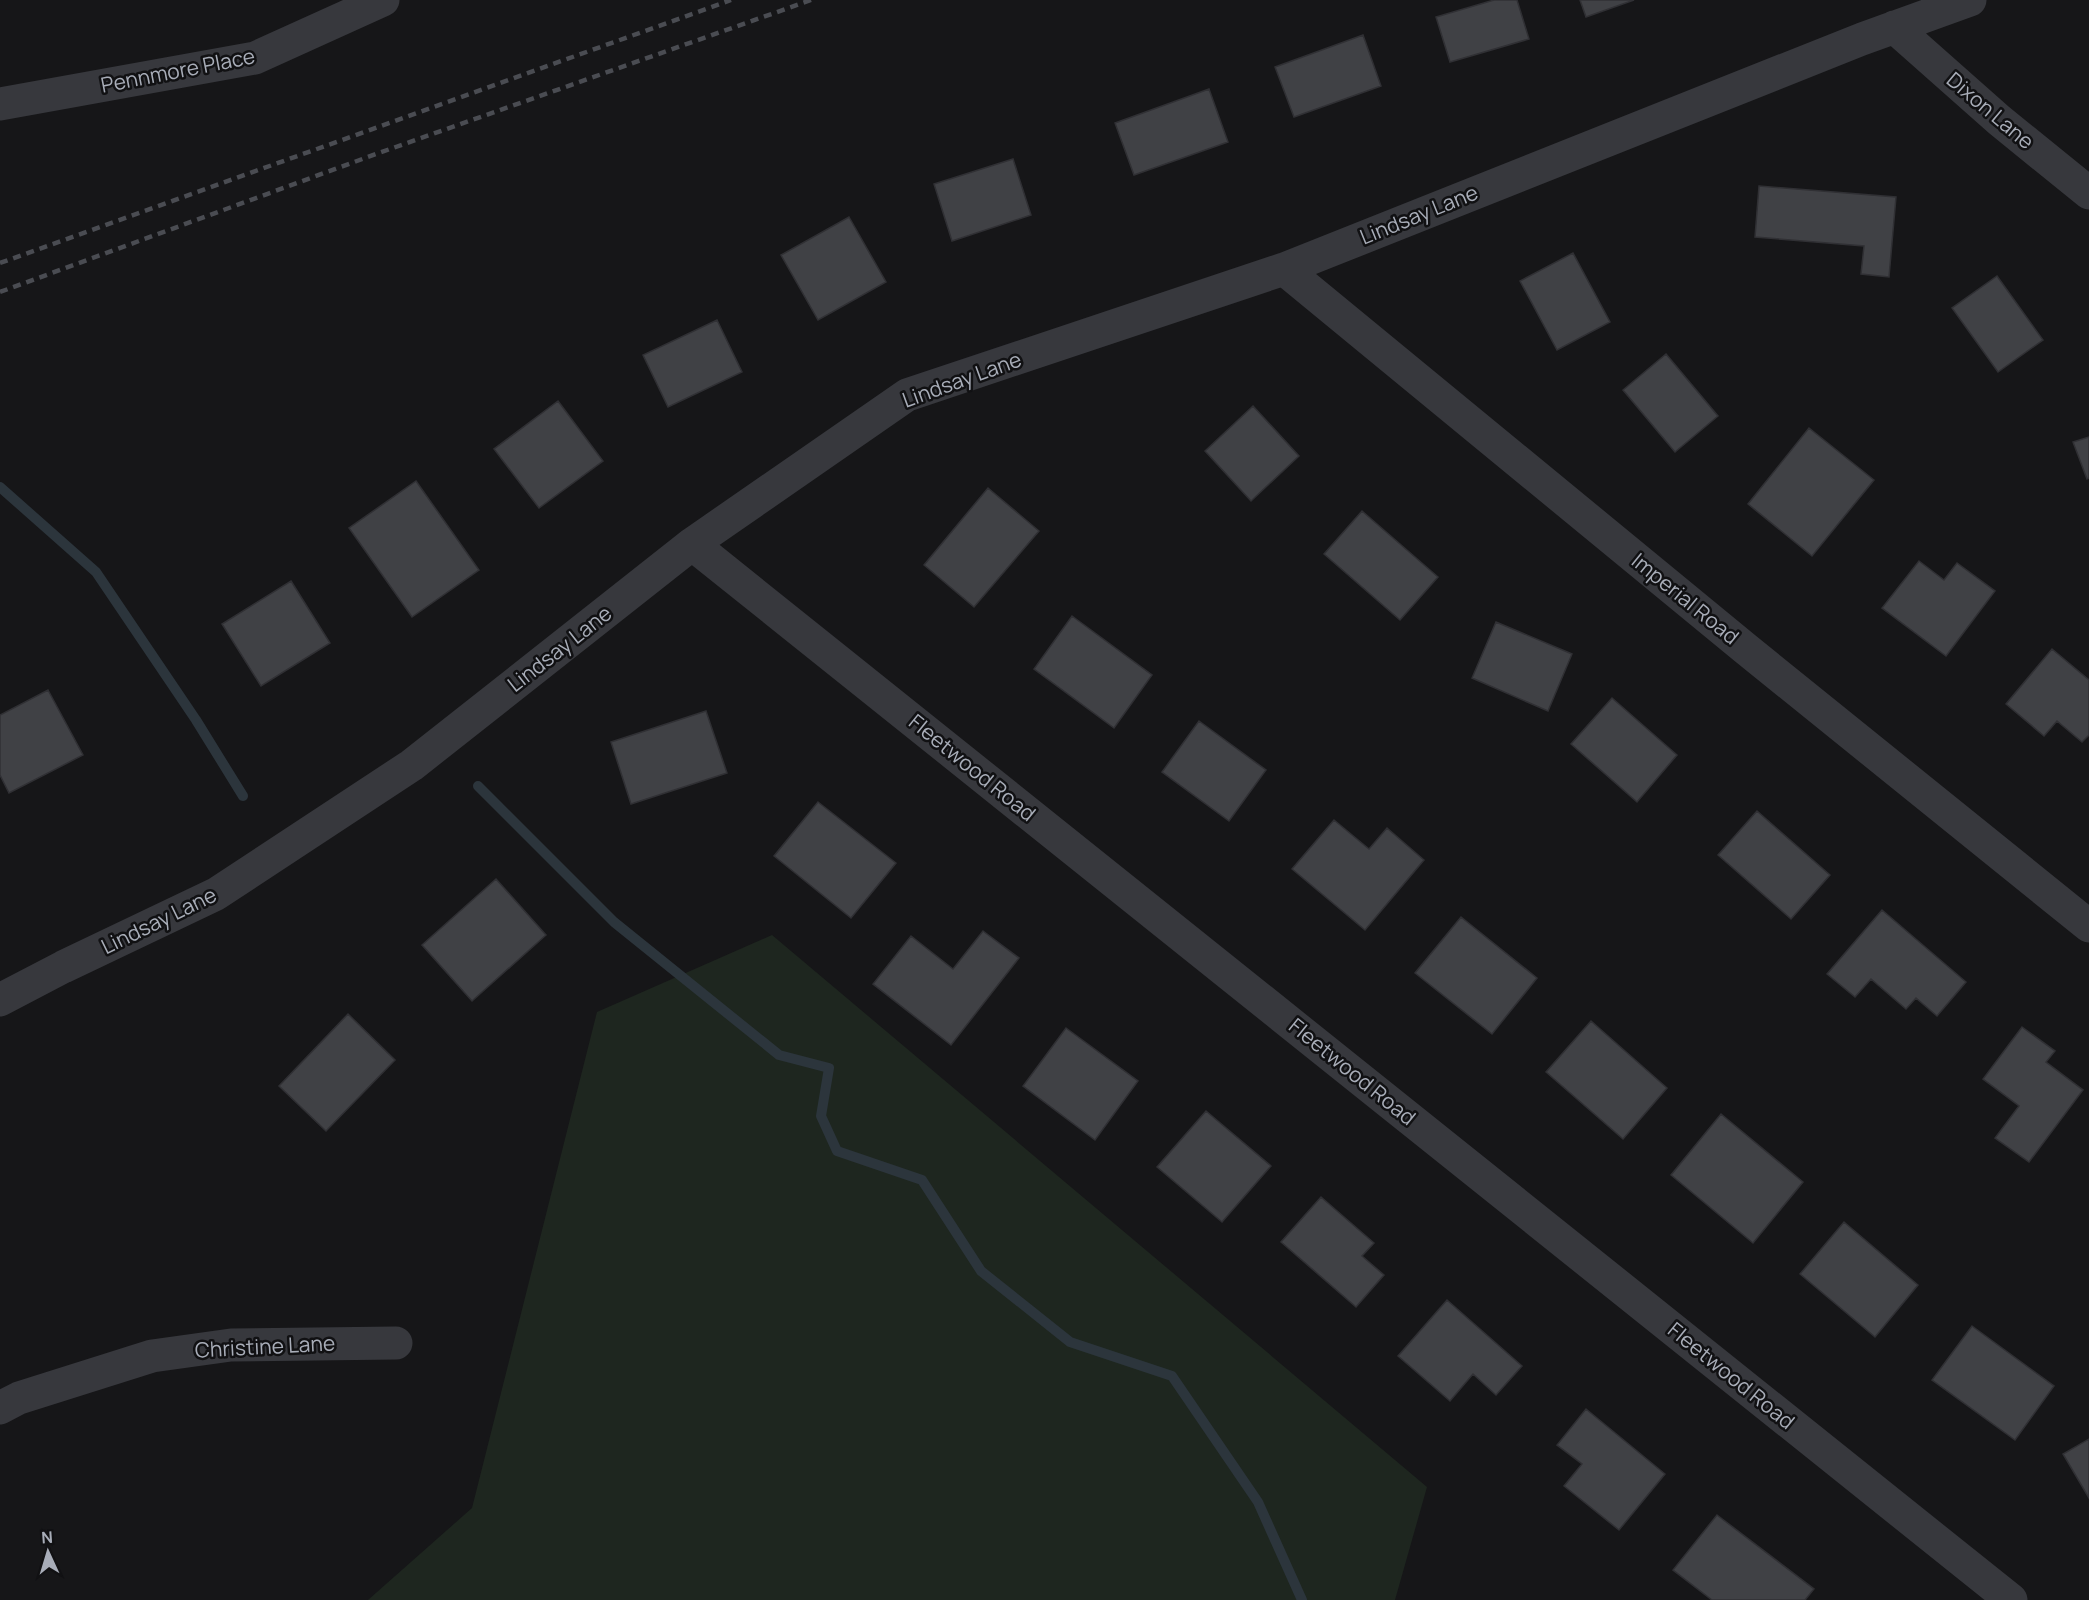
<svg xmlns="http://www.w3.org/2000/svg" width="2089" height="1600" viewBox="0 0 2089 1600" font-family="Manrope,sans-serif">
<rect width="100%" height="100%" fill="#161618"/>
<path fill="#1e261f" d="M772 935 1427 1487 1395 1600H368L472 1508 597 1012Z"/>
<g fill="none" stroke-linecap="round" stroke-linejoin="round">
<path stroke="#2c353c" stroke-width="10" d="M0 487 96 572 196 720 243 796
M478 786 614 922 779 1055 829 1068 821 1116 837 1151 922 1180 981 1271 1070 1342 1172 1376 1258 1502 1302 1600"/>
</g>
<path fill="#404145" stroke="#303034" stroke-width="1.5" d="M1494 0H1517L1529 39 1450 62 1436 17Z
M1580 0H1634L1586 17Z
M1363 35 1381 86 1294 117 1275 67Z
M1209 89 1228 142 1134 175 1115 123Z
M1013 159 1031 215 952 241 934 184Z
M1759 186 1896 197 1889 277 1861 274 1864 246 1755 237Z
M849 217 886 282 818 320 781 255Z
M1573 253 1610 322 1557 350 1520 281Z
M1997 276 2043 340 1998 372 1952 308Z
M717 320 742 372 668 407 643 355Z
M1666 354 1718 416 1675 452 1623 390Z
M558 401 603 461 539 508 494 449Z
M1253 406 1299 456 1251 501 1205 451Z
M1809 428 1874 480 1812 556 1748 504Z
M2089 437V478L2087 479 2073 442Z
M416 481 479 570 412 617 349 528Z
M988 488 1039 531 974 607 924 565Z
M1362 511 1438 577 1400 620 1324 554Z
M1919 561 1944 580 1957 563 1995 591 1946 656 1882 608Z
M291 581 330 643 261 686 222 624Z
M1072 616 1152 675 1114 728 1034 669Z
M1496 622 1572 654 1548 711 1472 678Z
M2052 649 2089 680V735L2082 742 2057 721 2044 736 2006 704Z
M48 690 83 755 9 793 0 775V715Z
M1612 698 1677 755 1637 802 1571 744Z
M706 711 727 773 631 804 611 742Z
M1199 721 1266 770 1229 821 1162 772Z
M818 802 896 863 851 918 774 856Z
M1757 811 1830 875 1791 919 1718 855Z
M1334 820 1369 849 1387 828 1424 860 1365 930 1292 869Z
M496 879 546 935 472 1001 422 945Z
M1882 910 1966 982 1937 1016 1916 998 1906 1009 1871 979 1855 997 1827 974Z
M1461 917 1537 978 1492 1034 1415 973Z
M983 931 1019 958 951 1045 873 984 911 936 953 969Z
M348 1014 395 1060 326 1131 279 1086Z
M1591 1021 1667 1088 1623 1139 1546 1072Z
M2022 1027 2055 1051 2046 1062 2083 1090 2029 1162 1995 1138 2019 1106 1983 1079Z
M1066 1028 1138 1081 1095 1140 1023 1086Z
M1206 1111 1271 1166 1222 1222 1157 1167Z
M1721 1114 1803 1182 1753 1243 1671 1175Z
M1321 1197 1374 1243 1362 1256 1384 1275 1356 1307 1281 1242Z
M1844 1222 1918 1285 1875 1337 1800 1274Z
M1447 1300 1522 1366 1496 1395 1473 1374 1450 1401 1398 1356Z
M1972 1326 2054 1386 2015 1440 1932 1380Z
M1586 1409 1665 1474 1619 1530 1564 1486 1582 1464 1557 1445Z
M2089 1439V1498L2063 1454Z
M1717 1515 1814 1589 1805 1600H1712L1673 1570Z"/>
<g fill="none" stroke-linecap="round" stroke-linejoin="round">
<path stroke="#37383d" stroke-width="33" d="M1894 27 1999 120 2089 193
M0 104 255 58 383 0
M1284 269 1746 649 2089 926
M692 544 2011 1600
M0 1000 63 967 216 894 412 765 692 544 907 395 1284 269 1862 39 1970 0
M0 1408 19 1398 152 1356 231 1345 396 1343"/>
<path stroke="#4a4c52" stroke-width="4.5" stroke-dasharray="8 6" stroke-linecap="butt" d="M0 263 731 0
M0 292 376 154 811 0"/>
</g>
<g text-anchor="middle" stroke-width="5" stroke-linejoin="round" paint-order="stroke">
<g font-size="21" fill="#a8adb8" stroke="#111113">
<text transform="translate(178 71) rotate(-11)" y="7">Pennmore Place</text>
<text transform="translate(1990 111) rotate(40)" y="7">Dixon Lane</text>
<text transform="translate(1419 215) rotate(-22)" y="7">Lindsay Lane</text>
<text transform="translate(962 380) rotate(-20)" y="7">Lindsay Lane</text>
<text transform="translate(1685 599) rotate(39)" y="7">Imperial Road</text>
<text transform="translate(560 649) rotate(-38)" y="7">Lindsay Lane</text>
<text transform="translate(972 768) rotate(39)" y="7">Fleetwood Road</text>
<text transform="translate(159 921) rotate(-26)" y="7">Lindsay Lane</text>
<text transform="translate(1352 1072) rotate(39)" y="7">Fleetwood Road</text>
<text transform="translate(265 1347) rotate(-3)" y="7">Christine Lane</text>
<text transform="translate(1731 1376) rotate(39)" y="7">Fleetwood Road</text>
</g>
</g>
<g transform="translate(48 1552) rotate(356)" stroke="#111113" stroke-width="4.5" paint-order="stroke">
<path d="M0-4.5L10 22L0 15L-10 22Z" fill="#a8adb8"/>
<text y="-9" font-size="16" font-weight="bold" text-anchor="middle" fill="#a8adb8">N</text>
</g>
</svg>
